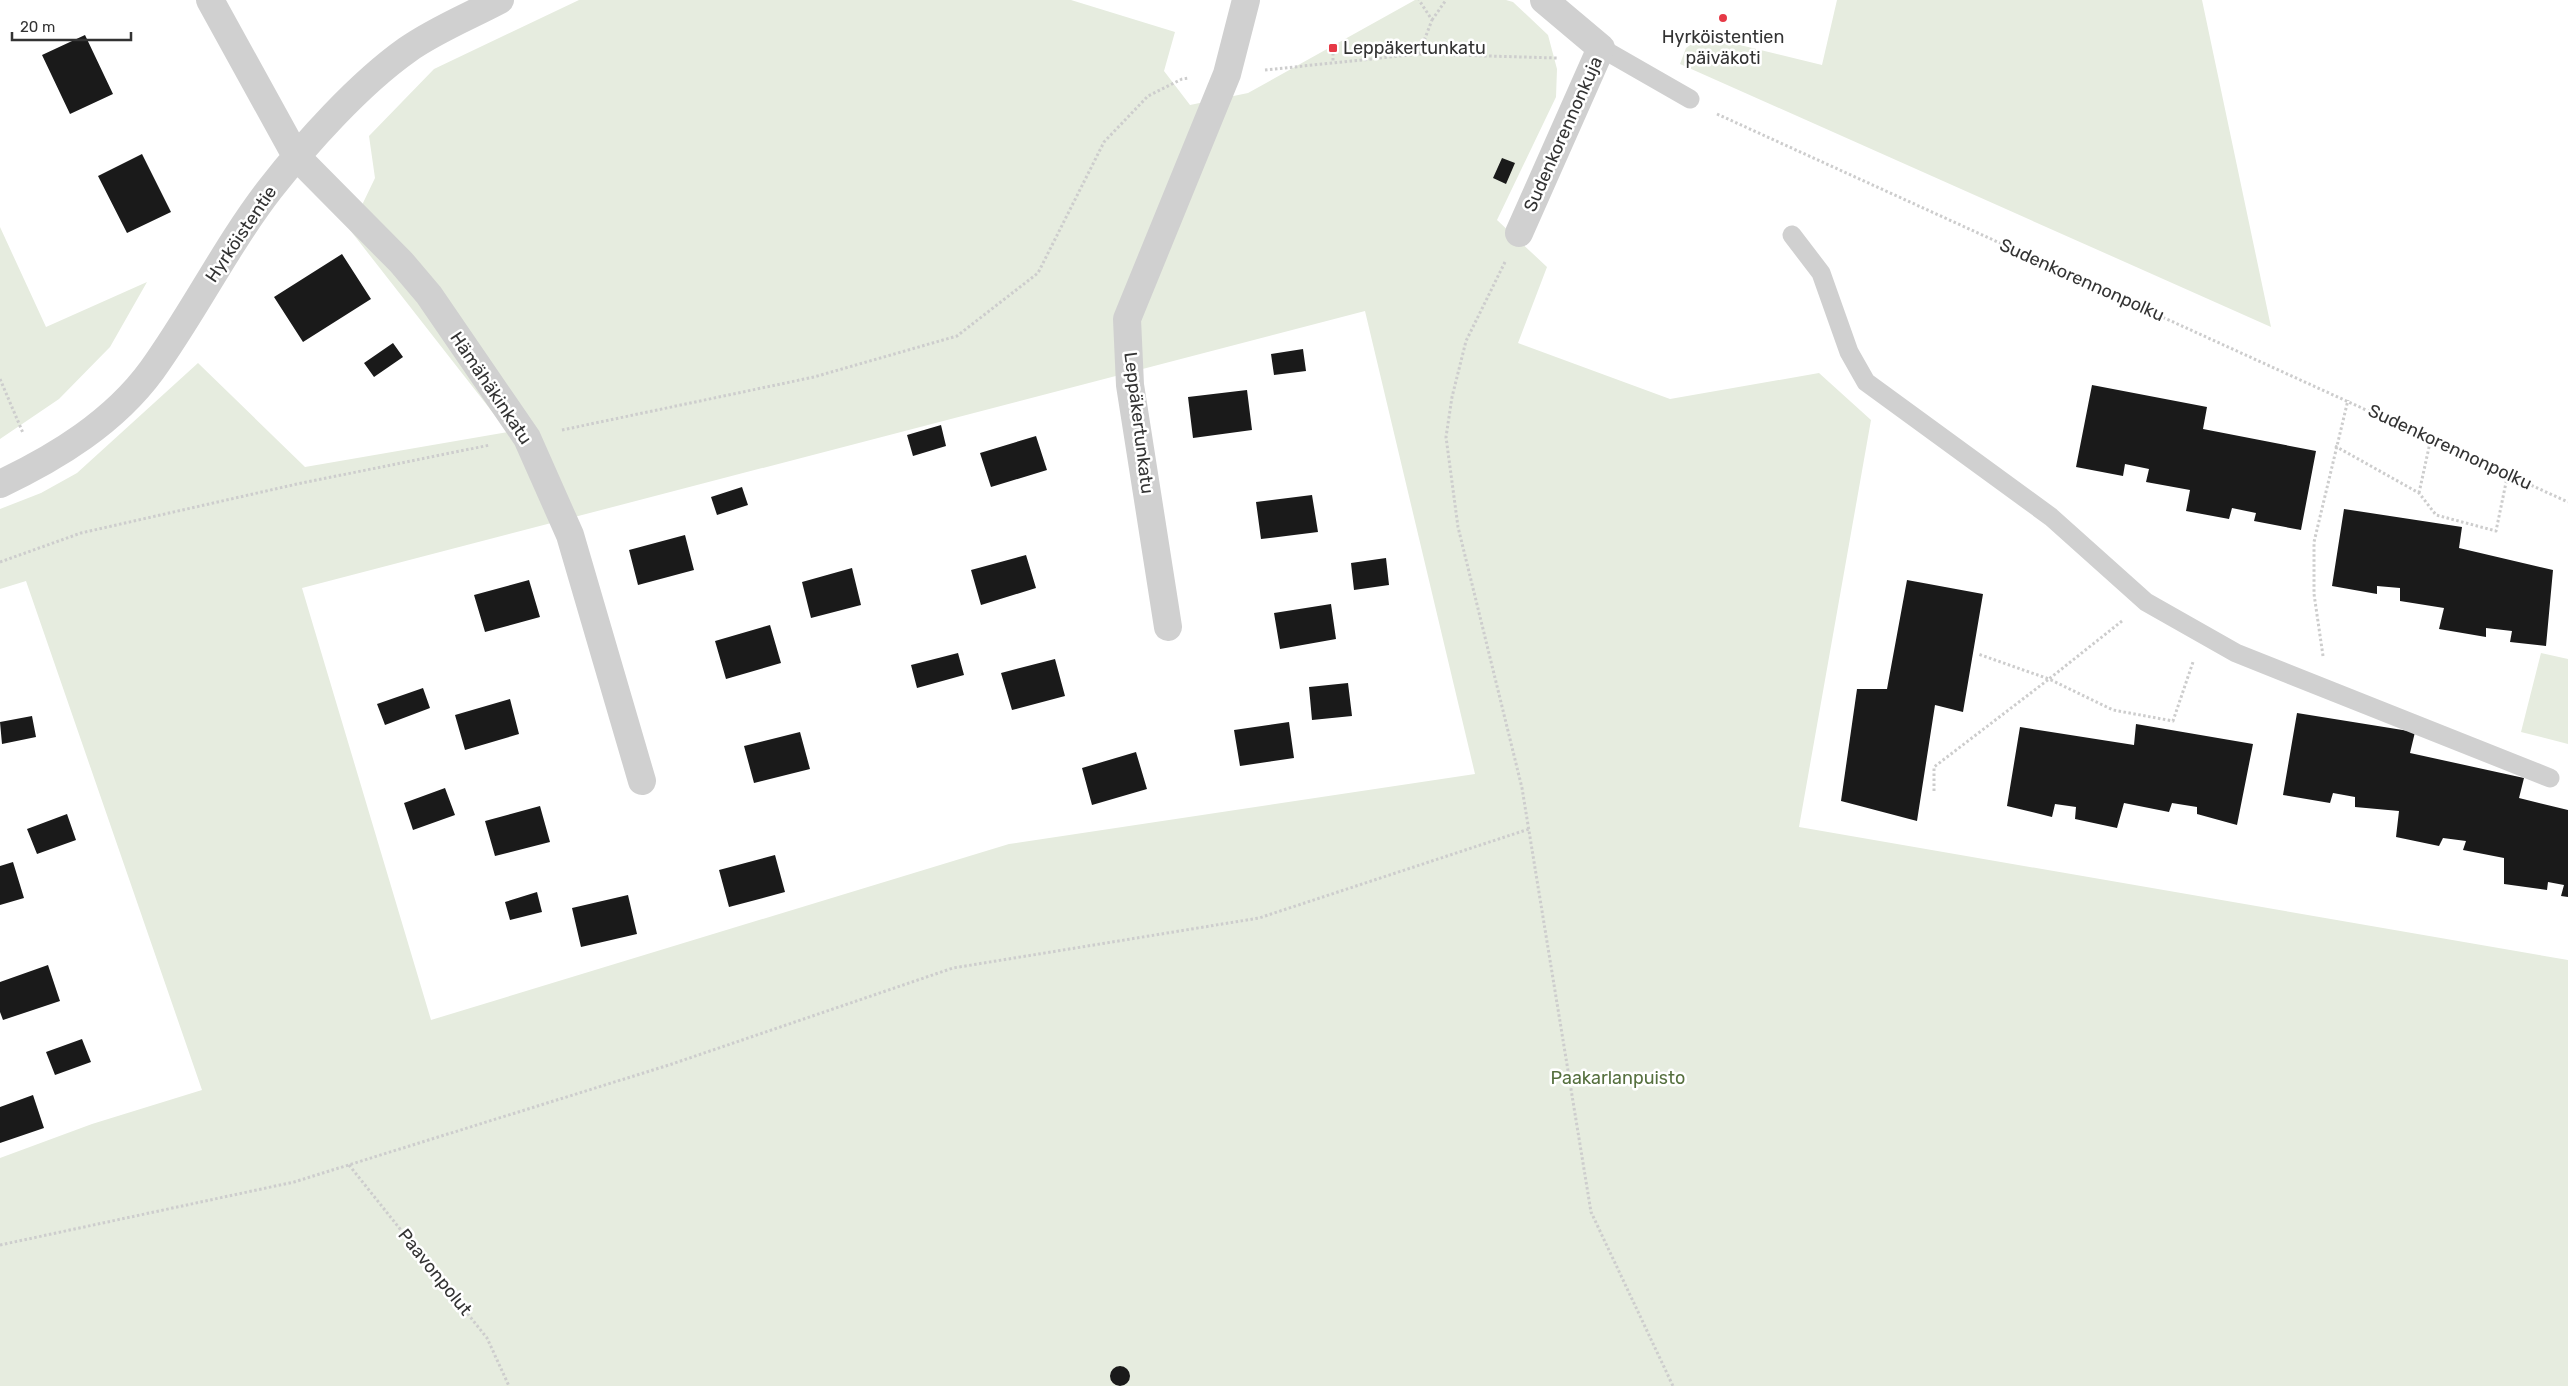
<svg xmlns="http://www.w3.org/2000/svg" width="2568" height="1386" viewBox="0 0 2568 1386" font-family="Rubik,sans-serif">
<rect width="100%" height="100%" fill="#fff"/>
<path fill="#e6ecdf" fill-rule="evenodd" d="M579 0H1071L1175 32 1164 71 1190 105 1248 93 1415 0H1506L1513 2 1548 35 1557 69 1556 97 1497 220 1547 267 1518 343 1670 399 1819 373 1871 420 1799 827 2568 960V1386H0V1158L92 1124 202 1090 26 581 0 589V509L41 493 77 473 198 363 305 467 508 432 350 230 375 178 369 136 434 69ZM1365 311 1475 774 1009 844 431 1020 302 588Z
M1837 0H2202L2271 327 1680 64 1686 48 1703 36 1822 65Z
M0 227 46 327 147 282 110 347 59 399 0 439Z
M2541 653 2568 659V744L2521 732Z"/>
<path fill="#1a1a1a" d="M85 35 113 94 70 114 42 55Z
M142 154 171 212 127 233 98 176Z
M1502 158 1515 163 1506 184 1493 178Z
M342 254 371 299 303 342 274 297Z
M393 343 403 357 374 377 364 363Z
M1303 349 1306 371 1274 375 1271 354Z
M2092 385 2207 407 2203 429 2316 451 2301 530 2254 521 2256 513 2232 508 2229 519 2186 511 2190 490 2146 482 2149 469 2125 464 2123 476 2076 467Z
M1247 390 1252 430 1193 438 1188 397Z
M941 425 946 446 913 456 907 435Z
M1036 436 1047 470 991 487 980 453Z
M742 487 748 505 717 515 711 497Z
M1312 495 1318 532 1261 539 1256 502Z
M2344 509 2462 527 2459 548 2553 570 2546 646 2510 642 2512 631 2486 628V637L2439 629 2444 608 2400 601V588L2377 586V594L2332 586Z
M685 535 694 570 638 585 629 550Z
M1026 555 1036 588 981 605 971 570Z
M1386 558 1389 585 1354 590 1351 563Z
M852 568 861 605 811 618 802 582Z
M529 580 540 617 485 632 474 595Z
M1907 580 1983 594 1963 712 1935 705 1917 821 1841 801 1857 689H1887Z
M1331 604 1336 639 1280 649 1274 613Z
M770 625 781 663 726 679 715 641Z
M958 653 964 675 917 688 911 665Z
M1055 659 1065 696 1012 710 1001 673Z
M1348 683 1352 716 1312 720 1309 687Z
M423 688 430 708 385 725 377 704Z
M510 699 519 734 465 750 455 715Z
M2297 713 2415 732 2410 753 2524 778 2519 798 2568 810V897L2561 896 2564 885 2548 882 2547 890 2504 884V858L2463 850 2466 841 2443 838 2439 846 2396 837 2399 811 2355 807V797L2333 793 2330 803 2283 795Z
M32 716 36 737 2 744 0 722Z
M1289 722 1294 758 1240 766 1234 730Z
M2136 724 2253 744 2237 825 2197 814V807L2172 803 2169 812 2124 803 2117 828 2075 819 2076 807 2055 804 2052 817 2007 806 2020 727 2134 745Z
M800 732 810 769 754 783 744 746Z
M1136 752 1147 789 1092 805 1082 768Z
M445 788 455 815 413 830 404 803Z
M540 806 550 842 495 856 485 821Z
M67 814 76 840 37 854 27 829Z
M775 855 785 892 729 907 719 870Z
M13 862 24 898 0 905V866Z
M537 892 542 912 510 920 505 902Z
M628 895 637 934 581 947 572 908Z
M48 965 60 1001 3 1020 0 1012V982Z
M82 1039 91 1062 55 1075 46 1052Z
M33 1095 44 1128 0 1143V1107Z
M1110 1376a10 10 0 1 1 20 0a10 10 0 1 1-20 0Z"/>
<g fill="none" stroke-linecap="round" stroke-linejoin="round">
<path stroke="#cdcdcd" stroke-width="3" stroke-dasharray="2.5 2.5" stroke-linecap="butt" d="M1432 20 1446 0
M1333 48V63
M1419 54 1432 20 1419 0
M1265 70 1419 54 1557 58
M1717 114 2568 502
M1505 262 1466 341 1452 397 1446 437 1458 527 1522 788 1591 1212 1673 1386
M0 379 23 433
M562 430 814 377 957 336 1038 273 1104 142 1148 96 1182 79 1189 78
M2335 446 2419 493 2436 515 2496 531 2508 473
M2419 493 2431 438
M0 562 81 533 297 484 490 445
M2122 621 2049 679 2113 710 2173 721 2193 662
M2323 656 2314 594V542L2348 400
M1934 791V767L2049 679 1978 654
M349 1165 487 1338 509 1386
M0 1245 294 1182 669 1065 953 968 1259 918 1529 829"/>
<path stroke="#d0d0d0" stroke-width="19" d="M1601 48 1690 99
M1792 235 1821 273 1849 352 1866 382 2051 517 2146 602 2236 653 2550 778"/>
<path stroke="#d0d0d0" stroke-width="28" d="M210 0 296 156 401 262 429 295 527 438 570 535 642 781
M1519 233 1601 48 1544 0
M0 484C57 457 114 422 152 370 194 312 226 246 270 189 306 143 359 84 407 50 435 30 470 16 500 0
M1168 627 1130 385 1127 319 1227 74 1246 0"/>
</g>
<g fill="#e63946" stroke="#fff" stroke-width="2">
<circle cx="1723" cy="18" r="5"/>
<rect x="1328" y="43" width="10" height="10" rx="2.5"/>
</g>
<g text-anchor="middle" stroke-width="5" stroke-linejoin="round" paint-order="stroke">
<g font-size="18" fill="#333" stroke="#fff">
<text x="1723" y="43">Hyrköistentien<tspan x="1723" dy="21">päiväkoti</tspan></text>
<text x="1343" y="54" text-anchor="start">Leppäkertunkatu</text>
</g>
<g font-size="18" fill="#333" stroke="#fff">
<text transform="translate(1563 134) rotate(-66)" y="6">Sudenkorennonkuja</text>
<text transform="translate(241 234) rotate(-56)" y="6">Hyrköistentie</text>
<text transform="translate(2082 280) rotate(24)" y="6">Sudenkorennonpolku</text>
<text transform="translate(491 388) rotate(56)" y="6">Hämähäkinkatu</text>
<text transform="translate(1139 423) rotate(83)" y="6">Leppäkertunkatu</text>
<text transform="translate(2450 447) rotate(25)" y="6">Sudenkorennonpolku</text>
<text transform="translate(435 1272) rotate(51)" y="6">Paavonpolut</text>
</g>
<g font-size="18" fill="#56703f" stroke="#fff">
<text x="1618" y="1084">Paakarlanpuisto</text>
</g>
</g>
<path d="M12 32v8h119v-8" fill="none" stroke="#333333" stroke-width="2.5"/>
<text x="20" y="32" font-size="15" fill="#333333" stroke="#ffffff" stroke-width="4" paint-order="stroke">20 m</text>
</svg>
